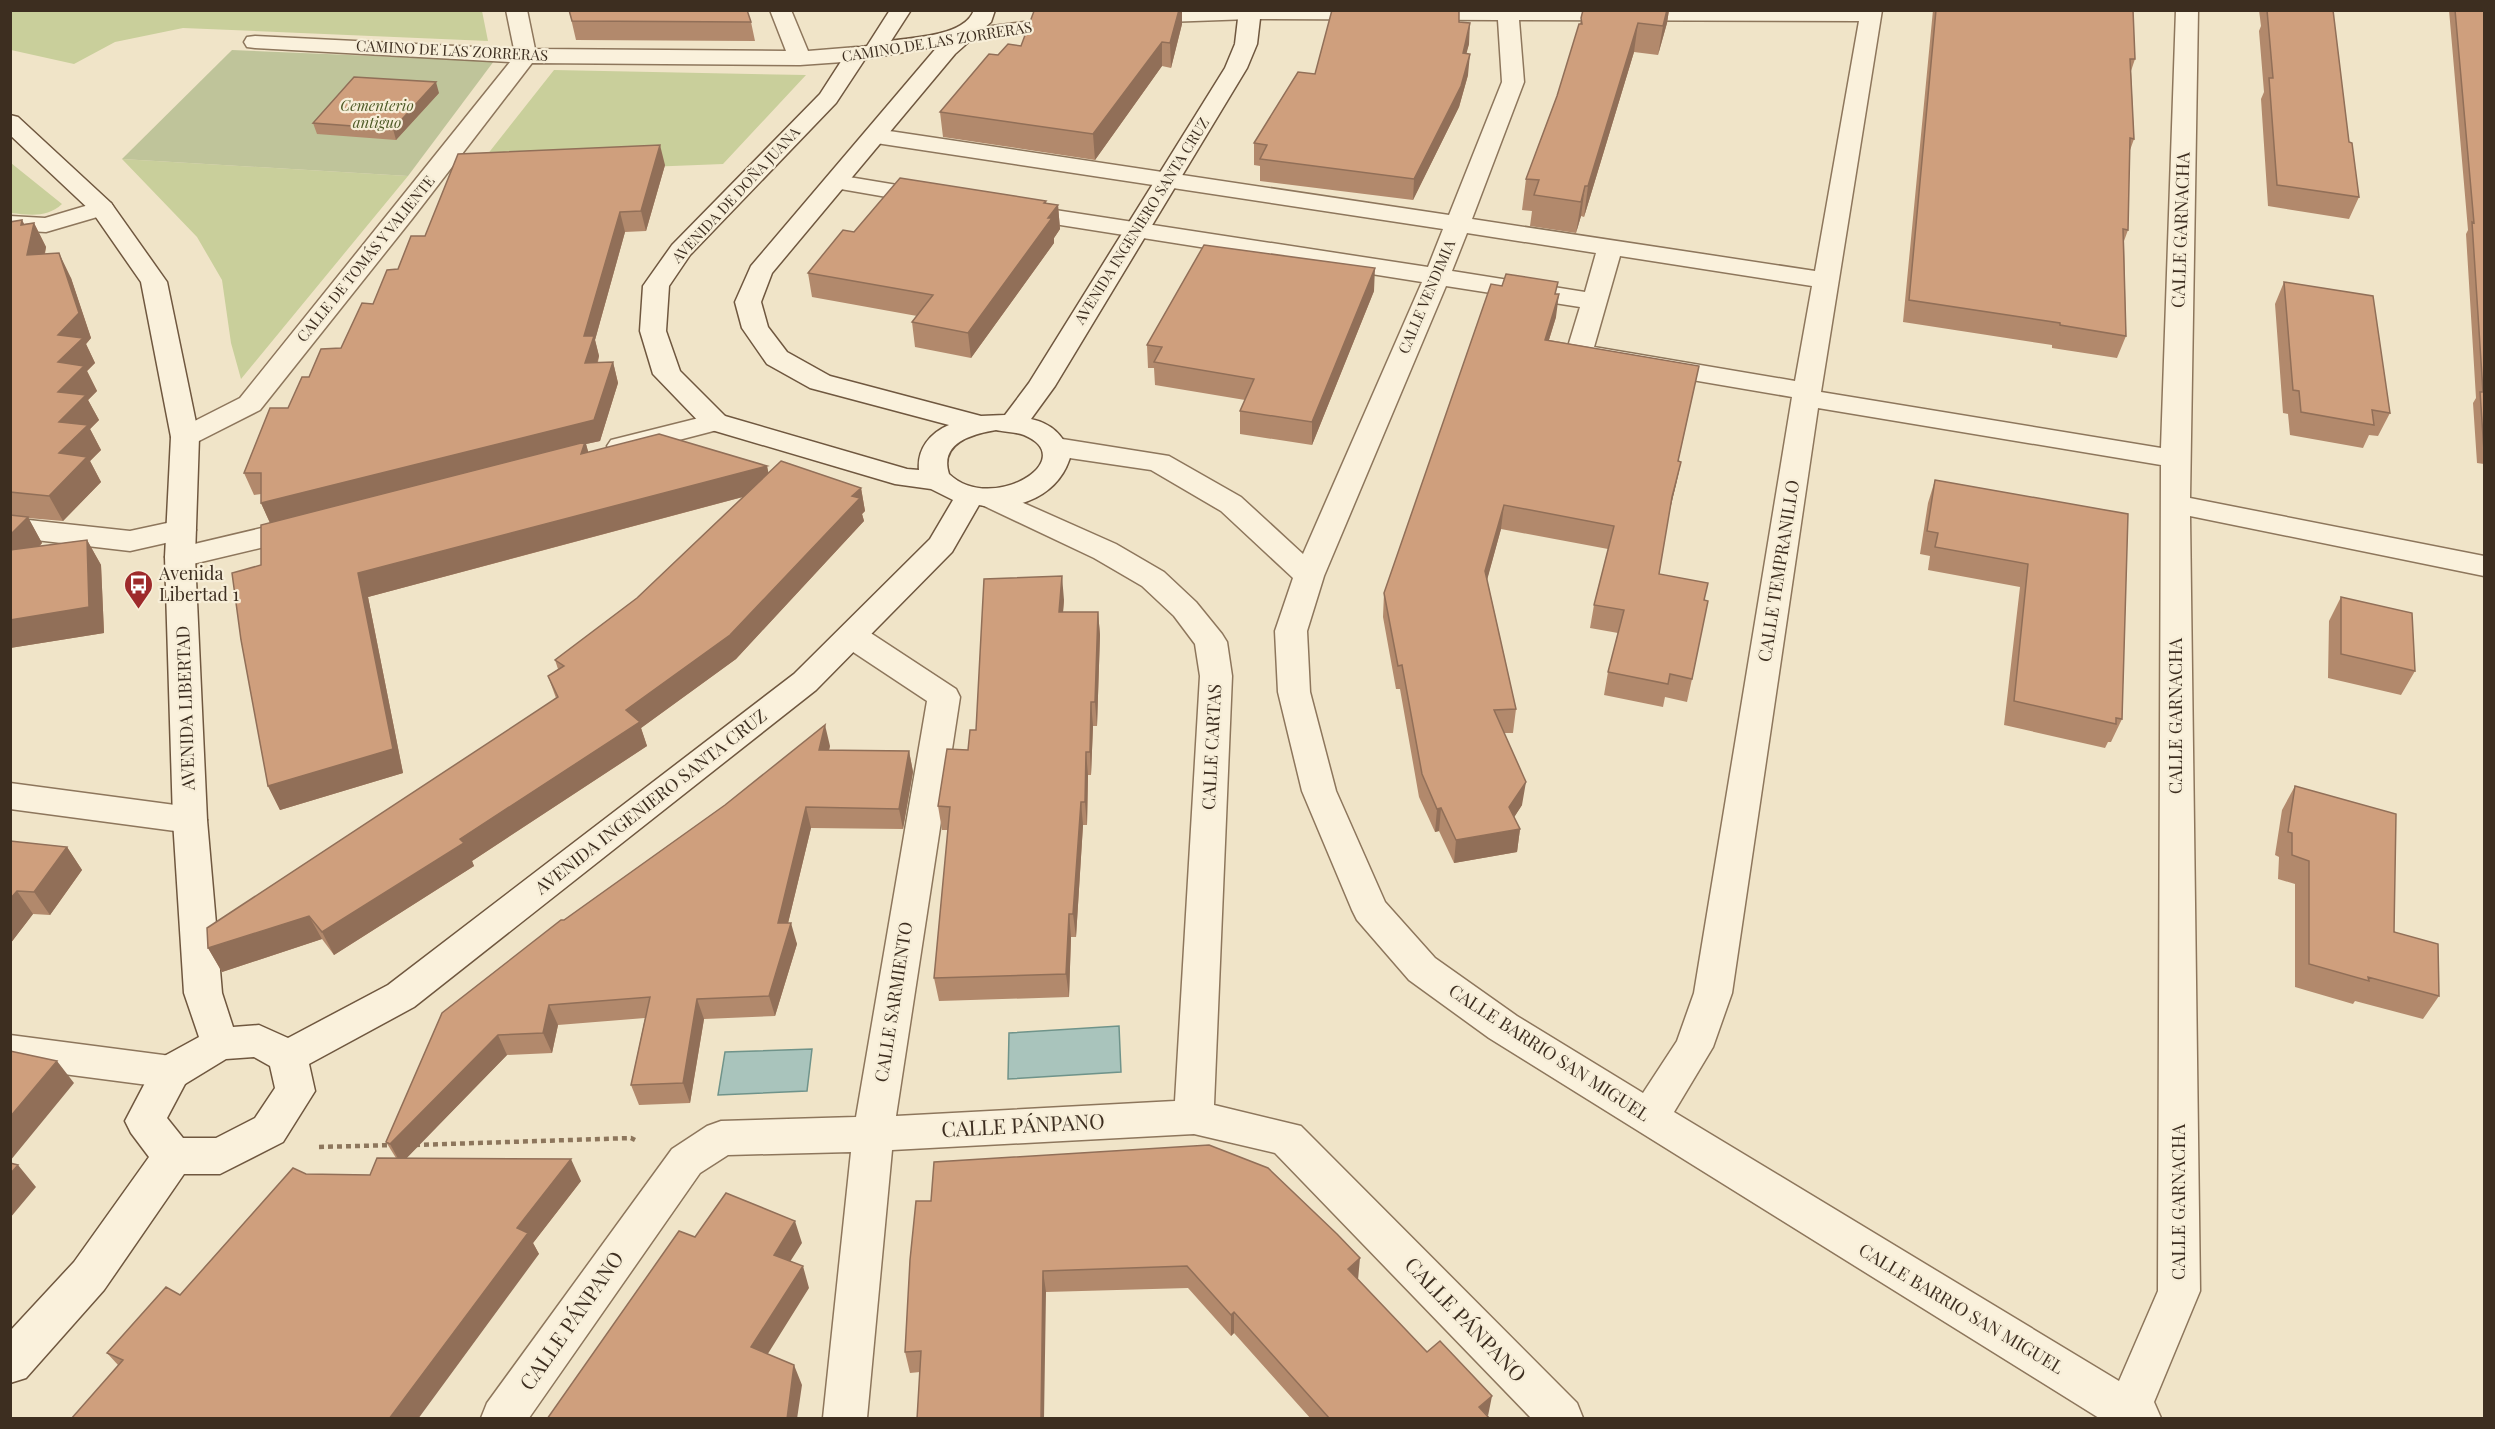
<svg xmlns="http://www.w3.org/2000/svg" width="2495" height="1429" viewBox="0 0 2495 1429" font-family="'Playfair Display',serif">
<rect width="100%" height="100%" fill="#f0e4c8"/>
<path fill="#c9cf9b" d="M11 10 482 11 488 41 183 28 115 42 74 64 11 50Z
M554 70 806 75 723 164 472 174Z
M122 159 408 176 241 379 231 343 222 280 197 237Z
M10 163H11L62 204C47 218 30 215 11 213Z"/>
<path fill="#bfc49a" d="M232 50 494 61 408 176 122 159Z"/>
<path fill="#a9c4bc" stroke="#6f938a" stroke-width="1.5" d="M1119 1026 1121 1072 1008 1079 1009 1033Z
M812 1049 807 1091 718 1095 725 1052Z"/>
<g fill="none" stroke-linecap="round" stroke-linejoin="round">
<defs>
<path id="street" d="M506 10H527L535 49 786 51 770 10H791L808 51 857 47 865 49 868 54 865 59 857 61 800 65 532 63 412 219 260 410 195 443 185 446 175 443 171 437 175 431 240 398 510 62 255 48 247 47 244 42 247 37 255 36 514 49Z
M1882 10 1821 392 2161 448 2176 10H2198L2190 498 2484 556V576L2190 516 2200 1291 2154 1402 2161 1418H2099L1489 1038 1409 980 1357 920 1352 910 1302 791 1278 692 1275 631 1293 578 1221 511 1151 470 1056 456 1046 453 1042 447 1046 441 1056 438 1169 456 1241 497 1303 554 1422 282 1016 218 1007 216 1004 211 1007 206 1016 204 1428 267 1443 229 876 143 868 141 864 136 868 131 876 129 1449 215 1502 82 1498 20 1250 19 1138 23 1130 22 1127 17 1130 12 1142 10ZM1519 20 1859 21 1815 271 1472 219 1524 82ZM1467 233 1596 253 1585 292 1452 271ZM1620 256 1812 286 1795 381 1594 347ZM1446 286 1580 307 1566 353 1569 359 1792 397 1694 993 1677 1041 1643 1093 1517 1016 1435 958 1385 902 1336 791 1310 692 1307 631 1324 576ZM1818 408 2161 465 2158 1291 2119 1381 1674 1112 1713 1047 1732 993Z
M1072 16 1080 17 1083 22 1080 27 960 42 952 41 949 36 952 31Z
M837 175 933 191 942 193 945 198 942 203 933 205 829 187 825 182 829 177Z
M102 201 111 203 114 208 111 213 46 232 10 230V216L45 218Z
M715 414 725 416 729 422 725 428 621 455 611 452 607 446 611 440Z
M992 489 1116 544 1164 572 1196 602 1222 634 1227 642 1232 676 1214 1105 1301 1126 1577 1403 1583 1418H1531L1275 1153 1194 1134 892 1150 867 1418H823L851 1152 728 1155 700 1173 529 1418H481L487 1403 672 1149 707 1126 721 1121 856 1117 927 701 841 644 836 636 841 628 852 625 863 628 956 689 960 697 896 1116 1175 1101 1200 676 1195 644 1174 616 1142 586 1094 558 982 505 977 498 982 491Z
M10 518 130 531 181 520 192 523 196 530 192 537 130 551 10 537Z
M304 518 315 521 319 528 315 535 180 567 169 564 165 557 169 550Z
M10 783 190 807 202 811 207 820 202 829 190 833 10 809Z
M10 1035 171 1056 185 1060 191 1072 185 1084 171 1088 10 1067Z"/>
<path id="secondary" d="M890 10H911L891 41C915 37 965 36 974 10H995L991 22 955 54 772 273 761 302 768 327 787 352 830 376 981 416 1005 415 1029 383 1225 68 1235 44 1239 10H1261L1257 44 1247 68 1055 386 1031 419C1052 424 1062 434 1071 454 1061 494 1019 513 979 505L952 552 816 690 414 1007 309 1064 315 1091 283 1142 220 1174H184L104 1290 26 1378 10 1383V1331L74 1262 149 1157 131 1133 125 1121 157 1060 199 1037 184 993 173 820 165 557 171 437 141 282 93 213 10 135V115L18 117 111 203 167 282 199 437 195 557 207 820 222 993 233 1027 259 1025 288 1038 388 985 794 674 930 539 953 500 931 489 895 484 705 428 653 374 640 331 643 286 672 245 820 94 849 49 867 46ZM938 46 751 266 735 302 742 328 767 364 810 388 949 425C930 433 917 449 919 470L907 469 725 416 680 371 666 331 669 286 690 255 836 103 865 59ZM996 430C1005 432 1016 432 1024 435 1082 459 992 515 949 474 939 443 972 434 996 430ZM254 1057 270 1066 275 1088 255 1118 216 1138H183L167 1118 185 1084 226 1059Z"/>
</defs>
<use href="#street" stroke="#8d765c" stroke-width="3"/>
<use href="#secondary" stroke="#6f573f" stroke-width="3"/>
<path stroke="#8d765c" stroke-width="4.5" stroke-dasharray="5 4" stroke-linecap="butt" d="M415 1145 631 1138 635 1140
M319 1147 393 1145"/>
<use href="#street" fill="#faf1dc" fill-rule="evenodd"/>
<use href="#secondary" fill="#faf1dc" fill-rule="evenodd"/>
</g>
<path fill="#b2896c" d="M569 10 747 12 751 22 755 41 576 40Z
M1583 10H1669L1667 23 1658 55 1634 52 1584 217 1581 216 1576 233 1530 226 1532 211 1522 210 1526 179 1557 96 1580 24Z
M1933 10H2133L2135 59 2131 71 2134 139 2129 153 2128 230 2124 241 2126 336 2117 358 2052 348V345L1903 322Z
M2259 10H2333L2349 142 2359 197 2349 219 2268 206 2261 99 2264 92 2259 31 2261 26Z
M2449 10H2484V464L2477 463 2473 403 2476 398 2466 234 2468 230Z
M1459 22 1469 44 1466 53 1468 75 1459 107 1413 200 1260 181V166L1254 165V143L1315 74Z
M1182 24 1171 68 1162 66 1095 160 943 137 940 112 998 55 1021 46Z
M439 93 396 140 317 134 313 123Z
M665 165 646 231 625 232 595 340 599 356 598 362H613L618 383 600 441 586 444 588 452 767 466 768 473 861 488 865 511 862 514 864 521 736 659 641 728 647 746 472 861 474 866 334 955 322 939 222 972 208 948 556 698 548 676 558 669 555 660 637 598 743 497 368 597 403 773 280 810 268 786 261 565 270 523 261 503V494L254 495 244 473 309 377 341 348 398 269 425 236Z
M1046 203 1058 205 1060 229 1054 238V243L971 358 915 347 912 322 917 316 812 297 808 273Z
M22 220 24 224 34 223 46 247 45 254 71 278 91 338 86 344 95 363 87 371 97 391 88 400 99 420 90 429 101 450 90 461 101 482 63 521 28 518 42 543 40 546 87 540 101 565 104 633 10 648V222Z
M2284 282 2390 413 2378 436 2369 435 2363 448 2290 435 2288 414 2283 413 2275 304Z
M1374 291 1312 445 1240 434V411L1245 400 1155 385 1154 368H1148L1147 345Z
M1556 294V317L1549 340 1699 366 1678 462H1681L1669 514 1659 574 1704 600 1692 679 1687 702 1665 697 1663 707 1604 695 1608 672 1618 633 1590 628 1594 605 1608 549 1501 529 1487 579 1516 709 1513 733H1504L1522 805 1514 817 1520 829 1517 852 1454 863 1439 831 1435 832 1419 797 1400 689H1396L1383 617 1384 593Z
M1935 480 2128 514 2122 719 2111 742H2108L2105 748 2004 725 2020 587 1928 570 1930 556 1920 554 1928 503Z
M2341 597 2415 671 2401 695 2328 678 2329 621Z
M1064 600 1063 612H1098L1100 635 1097 726H1093L1091 775H1088L1087 825H1083L1076 937H1071L1069 997 939 1001 934 978 948 830H942L938 806 968 750 976 730Z
M830 746 829 750 909 751 913 772 903 829 811 828 788 923 797 944 775 1016 704 1019 690 1103 639 1105 631 1085 645 1018 558 1025 552 1053 507 1055 406 1158 581 1181 533 1243 539 1254 118 1365 107 1353 180 1295 306 1174 370 1175 396 1158 386 1142 564 920Z
M2295 786 2439 996 2423 1019 2355 1001 2353 1004 2295 987V884L2278 879 2279 857 2275 855 2282 810Z
M10 841 67 847 82 870 50 915 33 914 10 944Z
M916 1201 1358 1280 1490 1419H1311L1234 1333 1231 1336 1188 1288 1046 1292 920 1372 910 1373 905 1352Z"/>
<path fill="#916f58" d="M1179 10H1182V24L1171 68 1170 43Z
M1667 10H1669L1667 23 1658 55 1663 26Z
M1470 23 1469 44 1461 74 1463 53Z
M1638 23 1634 52 1584 217 1588 186Z
M1162 42V66L1095 160 1093 134Z
M1470 54 1468 75 1459 107 1413 200 1414 179Z
M436 82 439 93 396 140 393 129Z
M660 145 665 165 646 231 641 211Z
M1585 186 1581 216 1576 233 1581 202Z
M1046 201 1048 224V218L1058 205 1060 229 1054 238V243L971 358 968 333Z
M620 212 625 232 595 340 599 356 591 383 585 363 584 336Z
M22 220 31 238 34 223 46 247 39 279 27 255 21 225Z
M59 253 71 278 91 338 86 344 95 363 87 371 97 391 88 400 99 420 90 429 101 450 90 461 101 482 63 521 49 496 59 453Z
M1375 268 1374 291 1312 445V422Z
M1559 294 1556 317 1542 362 1545 340Z
M613 362 618 383 600 441 586 444 592 465 271 525 261 503Z
M1681 462 1676 485 1667 521 1672 497Z
M767 466 772 489 368 597 403 773 280 810 268 786 358 573Z
M861 488 865 511 862 514 864 521 736 659 641 728 647 746 472 861 474 866 334 955 322 932 626 710Z
M1504 505 1501 529 1483 595 1485 571Z
M28 517 42 543 10 576V535Z
M87 540 101 565 104 633 10 648V620Z
M1062 576 1064 600 1061 636 1059 612Z
M1098 612 1100 635 1097 726 1095 702Z
M1091 702 1093 726 1091 775 1090 752Z
M825 725 830 746 824 771 819 750Z
M909 751 913 772 903 829 899 809Z
M1086 752 1088 775 1087 825 1085 802Z
M1526 782 1522 805 1506 830 1509 807Z
M1081 802 1083 825 1076 937 1073 914Z
M806 807 811 828 783 944 778 923Z
M1441 808 1439 831 1435 832 1437 809Z
M1520 829 1517 852 1454 863 1456 840Z
M67 847 82 870 50 915 34 892Z
M17 891 33 914 10 944V899Z
M1069 914 1071 937 1069 997 1066 974Z
M309 916 322 939 222 972 208 948Z
M791 923 797 944 775 1016 769 996Z
M697 999 704 1019 690 1103 683 1083Z
M549 1005 558 1025 552 1053 543 1033Z
M498 1035 507 1055 401 1164 390 1144Z
M57 1061 74 1083 10 1161V1117Z
M571 1159 581 1181 533 1243 539 1254 418 1419H389L517 1228Z
M18 1165 36 1187 10 1218V1174Z
M795 1221 802 1243 781 1276 774 1255Z
M1360 1258 1358 1280 1348 1269Z
M803 1266 809 1288 759 1368 751 1347Z
M1043 1271 1046 1292 1044 1419H1041Z
M1234 1312V1333L1231 1336V1315Z
M794 1365 802 1385 797 1419H787Z
M1492 1396 1488 1416 1479 1407Z"/>
<path fill="#cf9f7d" stroke="#916f58" stroke-width="1.5" d="M569 10H747L751 22 572 21Z
M1037 10H1179L1170 43 1162 42 1093 134 940 112 989 54 998 55 1008 44 1021 46 1034 11Z
M1332 10H1459V22L1470 23 1463 53 1470 54 1461 86 1414 179 1260 159 1267 145 1254 143 1298 72 1315 74Z
M1583 10H1667L1663 26 1638 23 1588 186H1585L1581 202 1534 195 1539 180 1526 179 1557 96 1579 24H1582L1581 18Z
M1936 10H2133L2135 59H2130L2134 139 2130 138 2128 230 2123 229 2126 336 2060 325V323L1909 300Z
M2267 10H2333L2349 142 2352 143 2359 197 2277 185 2269 78H2273Z
M2455 10H2484V451L2480 392H2483L2472 222 2474 223Z
M354 77 436 82 393 129 313 123Z
M660 145 641 211 620 212 584 336H594L585 363 613 362 594 420 261 503V473H244L270 408H288L302 377H309L321 349 341 348 362 303 373 304 387 270 398 269 411 236H425L458 154Z
M900 178 1046 201 1044 203 1058 205 1048 218H1052L968 333 912 322 933 295 808 273 843 230 854 232Z
M22 220 21 225 34 223 27 255 59 253 79 313 58 335 83 338 58 362 84 366 58 392 86 395 59 422 88 425 59 453 87 457 49 496 10 492V222Z
M1204 245 1375 268 1312 422 1240 411 1254 379 1154 362 1162 347 1147 345Z
M1506 274 1558 282 1555 294H1559L1545 340 1699 366 1678 461 1681 462 1672 497 1659 574 1708 583 1704 600 1708 601 1692 679 1670 674 1668 684 1608 672 1624 610 1594 605 1614 526 1504 505 1485 571 1516 709 1494 710 1526 782 1509 807 1520 829 1456 840 1441 808 1437 809 1422 774 1402 665 1398 666 1384 593 1491 284 1502 286Z
M2284 282 2373 296 2390 413 2372 410 2374 425 2301 412 2299 391 2293 390Z
M659 434 767 466 358 573 393 749 268 786 241 640 232 573 261 565V525L585 442 581 454Z
M781 461 861 488 852 496 860 498 730 635 626 710 640 722 460 839 464 843 322 932 309 916 208 948 207 928 558 697 548 676 564 666 555 660 637 598Z
M1935 480 2128 514 2122 719 2116 718V724L2014 701 2028 564 1935 547 1938 533 1927 531Z
M10 515 28 517 10 535Z
M87 540 89 607 10 620V550Z
M1062 576 1059 612H1098L1095 702H1091L1090 752H1086L1085 802H1081L1073 914H1069L1066 974 934 978 950 807 938 806 947 749 968 750 970 730H976L984 579Z
M2341 597 2412 613 2415 671 2341 654Z
M825 725 819 750 909 751 899 809 806 807 778 923H791L769 996 697 999 683 1083 631 1085 650 997 549 1005 543 1033 498 1035 390 1144 386 1142 442 1013 561 920H564L725 805Z
M2295 786 2396 814 2394 932 2438 944 2439 996 2368 977 2369 981 2309 964V861L2292 855V833L2288 832Z
M10 841 67 847 34 892 17 891 10 899Z
M10 1051 57 1061 10 1117Z
M1209 1145 1268 1168 1337 1234 1360 1258 1348 1269 1427 1352 1440 1341 1492 1396 1479 1407 1490 1419H1330L1234 1312 1231 1315 1187 1266 1043 1271 1041 1419H917L921 1351 905 1352 910 1260 916 1201H931L934 1162Z
M377 1158 571 1159 517 1228 528 1233 389 1419H71L123 1360 107 1353 166 1287 180 1295 293 1168 306 1174 370 1175Z
M10 1163 18 1165 10 1174Z
M726 1193 795 1221 774 1255 803 1266 751 1347 794 1365 787 1419H547L679 1231 695 1237Z"/>
<defs>
<symbol id="bus-pin" viewBox="-11 -11 22 30"><path d="M0 17L-7.5 6A9.5 9.5 0 1 1 7.5 6Z" fill="#9e2a2b" stroke="#f7eed8"/><path d="M-5-6H5V4H4V6H2V4H-2V6H-4V4H-5ZM-3.5-4V0h7V-4ZM-3.5 1.2v1.5H-2V1.2ZM2 1.2v1.5H3.5V1.2Z" fill="#fff"/></symbol>
</defs>
<g fill-rule="evenodd">
<use href="#bus-pin" x="122" y="568" width="33" height="45"/>
</g>
<g text-anchor="middle" stroke-width="4.5" stroke-linejoin="round" paint-order="stroke">
<g font-size="15" fill="#3d2e20" stroke="#f7eed8">
<text transform="translate(937 42) rotate(-9)" y="5">CAMINO DE LAS ZORRERAS</text>
<text transform="translate(452 51) rotate(3)" y="5">CAMINO DE LAS ZORRERAS</text>
<text transform="translate(736 195) rotate(-47)" y="5">AVENIDA DE DOÑA JUANA</text>
<text transform="translate(1142 221) rotate(-58)" y="5">AVENIDA INGENIERO SANTA CRUZ</text>
<text transform="translate(366 259) rotate(-51)" y="5">CALLE DE TOMÁS Y VALIENTE</text>
<text transform="translate(1427 297) rotate(-67)" y="5">CALLE VENDIMIA</text>
</g>
<g font-size="15" font-style="italic" fill="#4d5a26" stroke="#f7eed8">
<text x="377" y="111">Cementerio<tspan x="377" dy="17">antiguo</tspan></text>
</g>
<g font-size="18" fill="#3d2e20" stroke="#f7eed8">
<text transform="translate(2181 230) rotate(-88)" y="6">CALLE GARNACHA</text>
<text transform="translate(1779 571) rotate(-81)" y="6">CALLE TEMPRANILLO</text>
<text transform="translate(186 708) rotate(-92)" y="6">AVENIDA LIBERTAD</text>
<text transform="translate(2176 716) rotate(-90)" y="6">CALLE GARNACHA</text>
<text transform="translate(1212 747) rotate(-87)" y="6">CALLE CARTAS</text>
<text transform="translate(651 802) rotate(-38)" y="6">AVENIDA INGENIERO SANTA CRUZ</text>
<text transform="translate(894 1002) rotate(-81)" y="6">CALLE SARMIENTO</text>
<text transform="translate(1549 1053) rotate(33)" y="6">CALLE BARRIO SAN MIGUEL</text>
<text transform="translate(2179 1202) rotate(-90)" y="6">CALLE GARNACHA</text>
<text transform="translate(1961 1309) rotate(31)" y="6">CALLE BARRIO SAN MIGUEL</text>
</g>
<g font-size="18" fill="#3d2e20" stroke="#f7eed8" text-anchor="start">
<text x="159" y="580">Avenida<tspan x="159" dy="21">Libertad 1</tspan></text>
</g>
<g font-size="21" fill="#3d2e20" stroke="#f7eed8">
<text transform="translate(1023 1126) rotate(-3)" y="7">CALLE PÁNPANO</text>
<text transform="translate(1465 1320) rotate(46)" y="7">CALLE PÁNPANO</text>
<text transform="translate(572 1321) rotate(-55)" y="7">CALLE PÁNPANO</text>
</g>
</g>
<rect width="2495" height="1429" fill="none" stroke="#3d2e20" stroke-width="24"/>
</svg>
